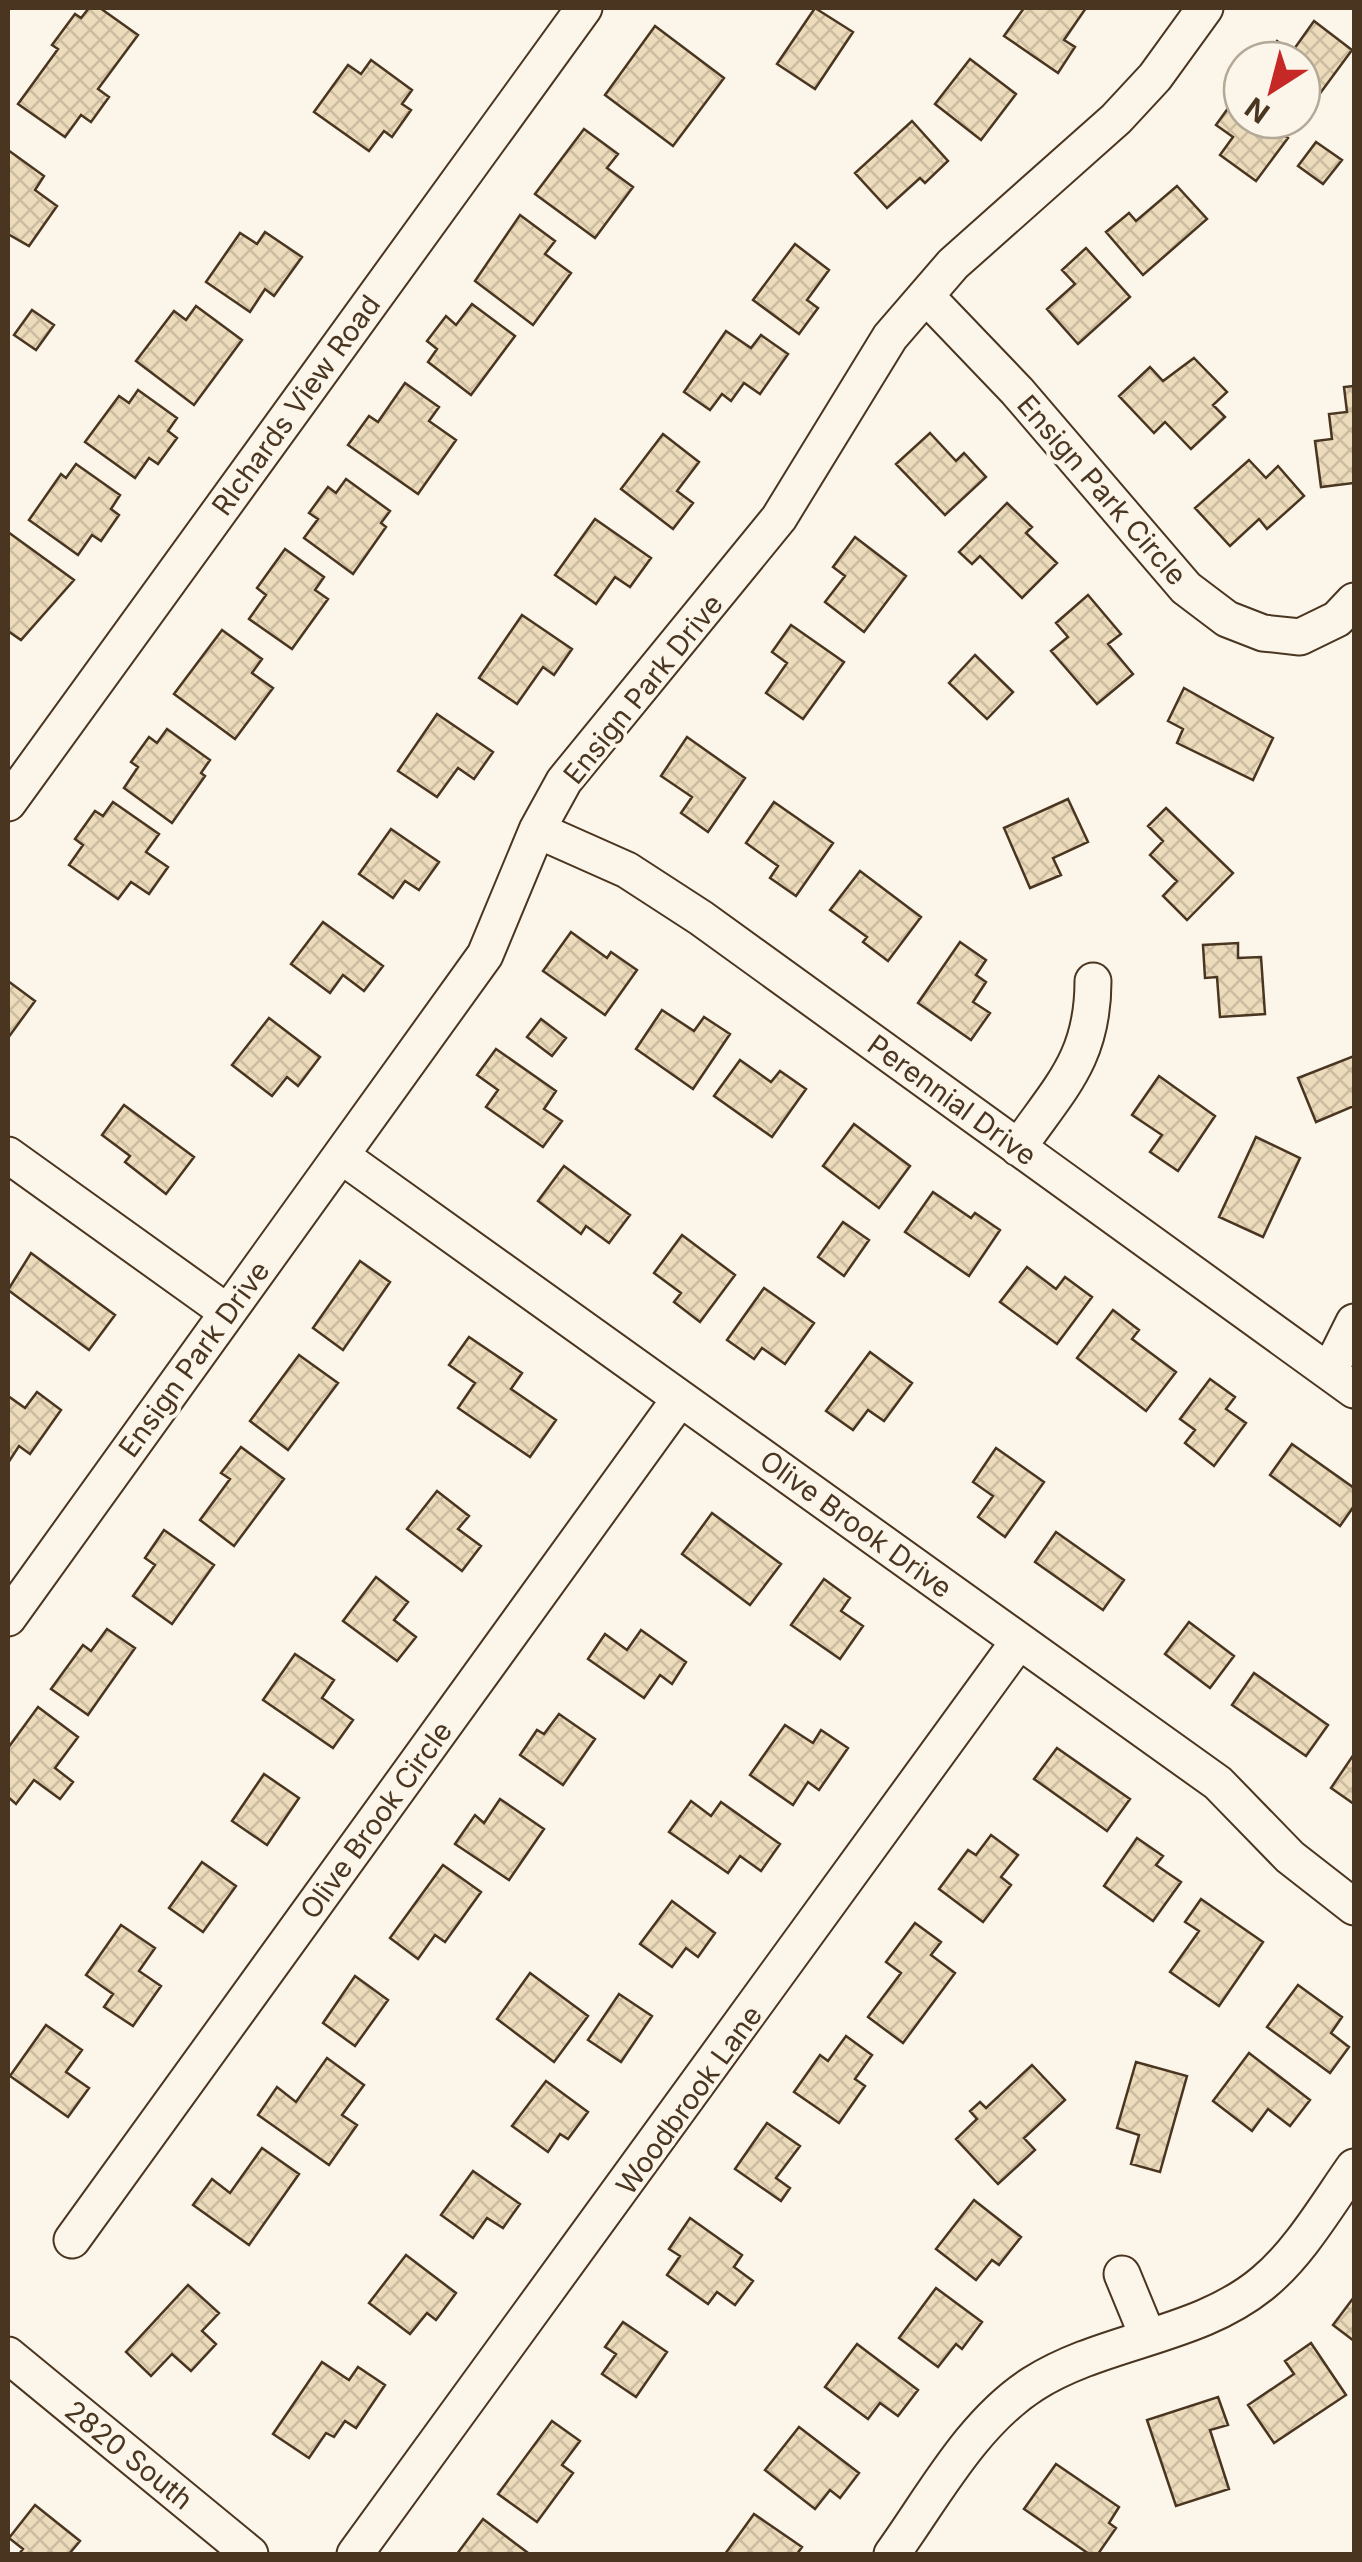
<svg xmlns="http://www.w3.org/2000/svg" width="1362" height="2562" viewBox="0 0 1362 2562" font-family="Inter,sans-serif">
<defs>
<pattern id="building-cross-hatch" width="8" height="8" patternUnits="userSpaceOnUse" patternTransform="scale(2.5)"><rect width="8" height="8" fill="#ecdcbc"/><path d="M0 0l8 8M0 8l8-8" fill="none" stroke="#ccbda1"/></pattern>
</defs>
<rect width="100%" height="100%" fill="#fbf6e9"/>
<path fill="url(#building-cross-hatch)" stroke="#4a3520" stroke-width="2.5" d="M89 8H100L138 35 98 89 109 97 91 122 81 115 65 137 18 104 58 49 52 45 75 14 81 18Z
M815 8 853 32 815 89 777 64Z
M1024 8H1086L1064 40 1075 47 1058 73 1004 36Z
M1314 21 1352 50 1310 107 1302 101V60H1263L1277 41 1292 52Z
M655 26 724 78 673 146 605 95Z
M970 59 1016 94 981 140 935 104Z
M371 60 412 90 402 104 411 110 392 137 384 131 369 151 314 112 348 65 361 74Z
M1234 100 1242 105V120H1263L1288 138 1256 181 1220 155 1233 137 1216 125Z
M912 121 948 161 925 183 920 178 887 208 855 173Z
M584 129 618 154 607 168 633 187 595 238 535 194Z
M1316 142 1342 160 1323 184 1298 166Z
M8 150 44 176 35 190 57 206 29 246 8 234Z
M1177 186 1207 219 1143 275 1106 232 1129 213 1136 221Z
M520 215 555 241 545 254 571 273 533 325 475 281Z
M265 232 302 257 274 296 265 289 250 312 206 282 240 233 257 244Z
M795 244 829 270 807 300 818 308 799 334 753 300Z
M1086 248 1130 297 1078 344 1047 309 1075 284 1062 270Z
M472 304 515 336 471 395 428 362 437 349 427 341 446 316 456 325Z
M196 306 242 340 194 405 136 361 174 311 186 320Z
M32 310 54 325 36 350 14 335Z
M726 331 751 348 761 335 788 354 760 394 744 383 731 401 722 394 710 410 684 392Z
M1194 358 1227 392 1213 405 1225 417 1191 449 1165 422 1154 433 1119 396 1150 367 1163 381Z
M405 383 439 407 429 421 456 440 418 494 348 445 369 416 378 422Z
M1354 386V483L1321 487 1315 441 1332 439 1329 414 1347 412 1344 387Z
M138 390 177 418 168 431 177 438 158 464 149 458 135 478 85 442 119 396 129 403Z
M930 433 956 461 964 453 986 477 945 515 896 464Z
M663 434 699 462 677 491 693 503 673 529 621 489Z
M1249 460 1266 478 1278 466 1304 496 1267 529 1259 519 1230 546 1195 508Z
M76 464 120 495 111 509 119 515 101 541 92 535 78 555 29 520 61 474 66 478Z
M346 479 390 511 381 523 386 527 353 574 304 538 318 519 309 513 328 487 336 493Z
M1007 503 1032 527 1026 533 1057 563 1022 598 980 556 972 564 959 552Z
M595 519 651 558 630 587 615 577 596 604 555 575Z
M8 532 74 580 21 640 8 631Z
M855 537 906 576 864 632 825 602 845 576 833 567Z
M285 549 324 577 315 590 328 599 292 649 249 619 266 595 257 588Z
M1088 595 1121 634 1108 644 1133 674 1097 704 1051 651 1068 637 1056 623Z
M522 615 572 649 554 675 543 667 517 704 479 678Z
M791 625 844 662 803 719 766 693 787 663 772 652Z
M222 630 262 659 252 673 273 688 235 739 174 694Z
M975 655 1013 692 987 719 949 683Z
M1184 688 1273 738 1253 780 1177 743 1183 729 1168 721Z
M437 714 493 752 474 779 458 768 437 797 398 771Z
M167 729 210 760 201 773 205 776 172 823 124 788 138 767 131 762 149 737 157 743Z
M687 737 745 778 708 832 681 813 692 797 661 776Z
M1068 799 1088 842 1053 858 1061 875 1030 888 1004 828Z
M113 802 159 834 146 852 168 867 149 894 131 882 118 899 69 865 83 845 75 839 95 811 103 816Z
M774 802 833 843 796 896 770 878 778 866 746 843Z
M1166 808 1233 873 1187 920 1163 896 1177 881 1150 855 1163 841 1148 826Z
M391 829 439 862 419 890 405 881 393 898 359 874Z
M860 871 921 917 888 961 863 942 867 937 830 910Z
M323 922 383 966 364 991 343 975 330 993 291 964Z
M571 932 607 958 611 952 637 970 605 1015 543 971Z
M960 942 986 960 976 975 986 982 973 1002 990 1013 971 1040 918 1003Z
M1238 943V958L1261 957 1265 1014 1220 1017 1217 977 1205 978 1203 945Z
M8 981 35 1001 8 1038Z
M662 1010 694 1031 704 1017 730 1034 693 1089 636 1049Z
M269 1018 320 1057 298 1086 287 1077 272 1096 232 1065Z
M541 1019 566 1038 552 1056 527 1037Z
M496 1049 556 1091 544 1109 562 1121 543 1147 486 1107 498 1090 477 1075Z
M1354 1056V1106L1316 1122 1298 1078Z
M740 1060 771 1082 780 1071 806 1089 772 1137 714 1096Z
M1159 1076 1215 1116 1178 1171 1150 1152 1162 1135 1132 1115Z
M124 1105 194 1157 166 1194 125 1162 130 1156 102 1135Z
M854 1124 910 1166 879 1208 823 1166Z
M1256 1137 1300 1158 1263 1237 1219 1217Z
M564 1166 630 1215 609 1243 586 1226 581 1234 538 1201Z
M933 1192 971 1218 975 1213 1000 1230 969 1276 905 1232Z
M843 1222 869 1240 844 1276 818 1257Z
M682 1235 735 1275 700 1322 674 1302 681 1293 654 1273Z
M31 1253 115 1315 89 1350 8 1290Z
M360 1261 390 1282 343 1350 313 1328Z
M1027 1267 1056 1289 1065 1277 1092 1297 1057 1344 1000 1302Z
M764 1288 814 1323 785 1364 762 1348 754 1359 727 1340Z
M1113 1310 1139 1330 1132 1339 1176 1372 1146 1411 1077 1358Z
M469 1337 522 1373 511 1389 556 1420 530 1457 458 1408 475 1383 449 1365Z
M870 1352 912 1383 884 1421 868 1410 853 1430 826 1411Z
M299 1355 338 1383 288 1450 250 1421Z
M1210 1379 1235 1397 1226 1409 1246 1423 1214 1466 1185 1443 1195 1430 1180 1419Z
M37 1392 61 1410 30 1454 19 1446 8 1463V1396L25 1408Z
M1292 1444 1354 1488V1506L1340 1526 1270 1475Z
M241 1447 284 1479 234 1546 200 1520 230 1479 221 1473Z
M996 1448 1044 1482 1005 1537 978 1517 993 1496 973 1482Z
M437 1491 469 1516 458 1529 481 1546 462 1571 407 1529Z
M712 1513 781 1564 750 1605 682 1554Z
M164 1530 214 1565 172 1624 133 1596 155 1565 145 1558Z
M1056 1532 1124 1580 1103 1610 1035 1562Z
M376 1577 408 1602 394 1620 416 1637 397 1661 343 1621Z
M824 1579 850 1598 841 1611 863 1626 840 1659 791 1625Z
M1189 1622 1234 1656 1210 1688 1165 1654Z
M107 1629 135 1648 88 1715 51 1689 83 1645 91 1651Z
M641 1630 686 1662 672 1684 660 1675 644 1698 588 1659 605 1634 627 1650Z
M295 1654 334 1680 322 1698 353 1720 333 1748 263 1700Z
M1254 1673 1328 1725 1306 1756 1232 1705Z
M38 1707 78 1737 55 1768 73 1782 60 1799 34 1780 16 1804 8 1797V1748Z
M559 1714 595 1739 563 1785 520 1755 537 1730 544 1734Z
M785 1725 813 1743 821 1730 848 1748 819 1790 808 1782 793 1805 750 1775Z
M1057 1748 1130 1799 1107 1831 1034 1779Z
M1354 1754V1804L1331 1788Z
M264 1774 299 1798 267 1845 232 1821Z
M500 1799 544 1829 509 1880 455 1844 475 1815 484 1823Z
M691 1801 711 1816 721 1802 780 1844 761 1871 740 1856 728 1873 669 1832Z
M991 1835 1018 1855 1001 1877 1011 1885 983 1922 939 1889 968 1850 976 1855Z
M1137 1838 1163 1856 1156 1865 1181 1882 1153 1921 1104 1886Z
M202 1862 236 1886 203 1932 169 1908Z
M443 1865 481 1892 445 1942 435 1935 418 1959 390 1938Z
M1201 1899 1263 1942 1219 2006 1170 1972 1199 1931 1185 1922Z
M672 1901 715 1933 698 1957 686 1948 672 1967 640 1944Z
M915 1923 941 1942 931 1955 955 1973 903 2043 868 2017 901 1973 886 1962Z
M121 1925 155 1948 139 1971 161 1986 133 2026 104 2007 113 1994 86 1975Z
M530 1973 588 2016 554 2062 497 2019Z
M355 1976 388 2000 355 2046 323 2023Z
M1298 1985 1342 2017 1331 2033 1349 2047 1330 2073 1267 2027Z
M619 1994 652 2016 621 2062 588 2040Z
M46 2025 82 2050 66 2072 89 2088 68 2117 10 2076Z
M846 2036 872 2055 855 2079 865 2086 839 2123 794 2092 820 2055 828 2061Z
M1249 2053 1310 2100 1290 2126 1268 2109 1252 2131 1213 2101Z
M327 2058 364 2085 342 2115 357 2125 329 2165 258 2115 277 2087 296 2102Z
M1136 2062 1187 2076 1160 2172 1131 2164 1139 2135 1117 2128Z
M1032 2065 1065 2100 1024 2138 1035 2150 998 2184 956 2139 977 2119 970 2111 980 2102 986 2108Z
M546 2081 588 2112 568 2139 560 2134 548 2152 512 2126Z
M767 2123 800 2146 776 2178 790 2188 781 2201 735 2169Z
M262 2148 299 2174 249 2245 193 2205 212 2179 230 2193Z
M473 2171 520 2204 503 2228 487 2218 473 2238 441 2215Z
M974 2200 1021 2237 999 2265 992 2260 976 2280 936 2249Z
M690 2218 742 2255 734 2267 753 2281 735 2305 717 2292 708 2304 667 2275 680 2256 669 2249Z
M406 2255 456 2293 436 2320 427 2313 410 2334 369 2303Z
M188 2285 219 2313 202 2331 216 2344 191 2371 172 2354 151 2376 126 2352Z
M936 2288 982 2322 962 2349 956 2344 938 2367 899 2338Z
M1354 2297V2341L1333 2325Z
M623 2322 667 2352 636 2397 602 2374 616 2354 605 2347Z
M1311 2343 1346 2395 1274 2443 1248 2405 1294 2374 1285 2361Z
M857 2344 918 2390 898 2416 880 2403 868 2419 825 2387Z
M322 2362 349 2380 358 2367 385 2385 356 2428 345 2421 334 2437 326 2433 309 2458 273 2434Z
M1218 2397 1228 2425 1210 2430 1229 2489 1176 2506 1147 2420Z
M552 2421 580 2441 562 2465 573 2473 537 2522 498 2494Z
M799 2427 859 2473 840 2498 830 2490 815 2509 765 2470Z
M1056 2464 1119 2507 1109 2523 1116 2528 1098 2554H1089L1024 2509Z
M35 2505 80 2541 69 2554H19L23 2549 9 2538Z
M754 2514 802 2547 797 2554H725Z
M483 2519 528 2553 527 2554H457Z"/>
<g fill="none" stroke-linecap="round" stroke-linejoin="round">
<defs>
<path id="minor" d="M926 296 1017 391 1186 588 1227 619 1263 633 1300 637 1337 619 1354 601
M8 803 584 8
M537 830 627 870 701 918 1354 1390
M1018 1148C1060 1087 1093 1059 1093 981
M8 1155 227 1312
M343 1157 1218 1783 1290 1857 1354 1907
M1329 1372 1354 1322
M8 1618 485 955 537 830 564 781 779 518 890 337 953 264 1116 119 1155 77 1205 8
M72 2240 679 1400
M1122 2274 1148 2337
M8 2355 250 2554
M355 2554 1019 1641
M892 2554C933 2497 972 2423 1033 2384 1104 2339 1199 2337 1264 2282 1300 2252 1327 2205 1354 2167"/>
</defs>
<use href="#minor" stroke="#4a3520" stroke-width="39"/>
<use href="#minor" stroke="#fbf6e9" stroke-width="35"/>
</g>
<g text-anchor="middle" stroke-width="8" stroke-linejoin="round" paint-order="stroke">
<g font-size="28" fill="#4a3520" stroke="#fbf6e9">
<text transform="translate(296 405) rotate(-54)" y="10">RIchards View Road</text>
<text transform="translate(1102 490) rotate(49)" y="10">Ensign Park Circle</text>
<text transform="translate(643 689) rotate(-51)" y="10">Ensign Park Drive</text>
<text transform="translate(952 1100) rotate(36)" y="10">Perennial Drive</text>
<text transform="translate(194 1359) rotate(-54)" y="10">Ensign Park Drive</text>
<text transform="translate(856 1524) rotate(36)" y="10">Olive Brook Drive</text>
<text transform="translate(376 1820) rotate(-54)" y="10">Olive Brook Circle</text>
<text transform="translate(689 2100) rotate(-54)" y="10">Woodbrook Lane</text>
<text transform="translate(129 2455) rotate(39)" y="10">2820 South</text>
</g>
</g>
<rect width="1362" height="2562" fill="none" stroke="#4a3520" stroke-width="20"/>
<g transform="translate(1272 90) rotate(216)"><circle r="48" fill="#fbf6e9" stroke="#b4a999" stroke-width="2.5"/>
<path d="M0-8L18 38L0 25L-18 38Z" fill="#c62828"/>
<text y="-15" font-size="28" font-weight="bold" text-anchor="middle" fill="#4a3520">N</text>
</g>
</svg>
